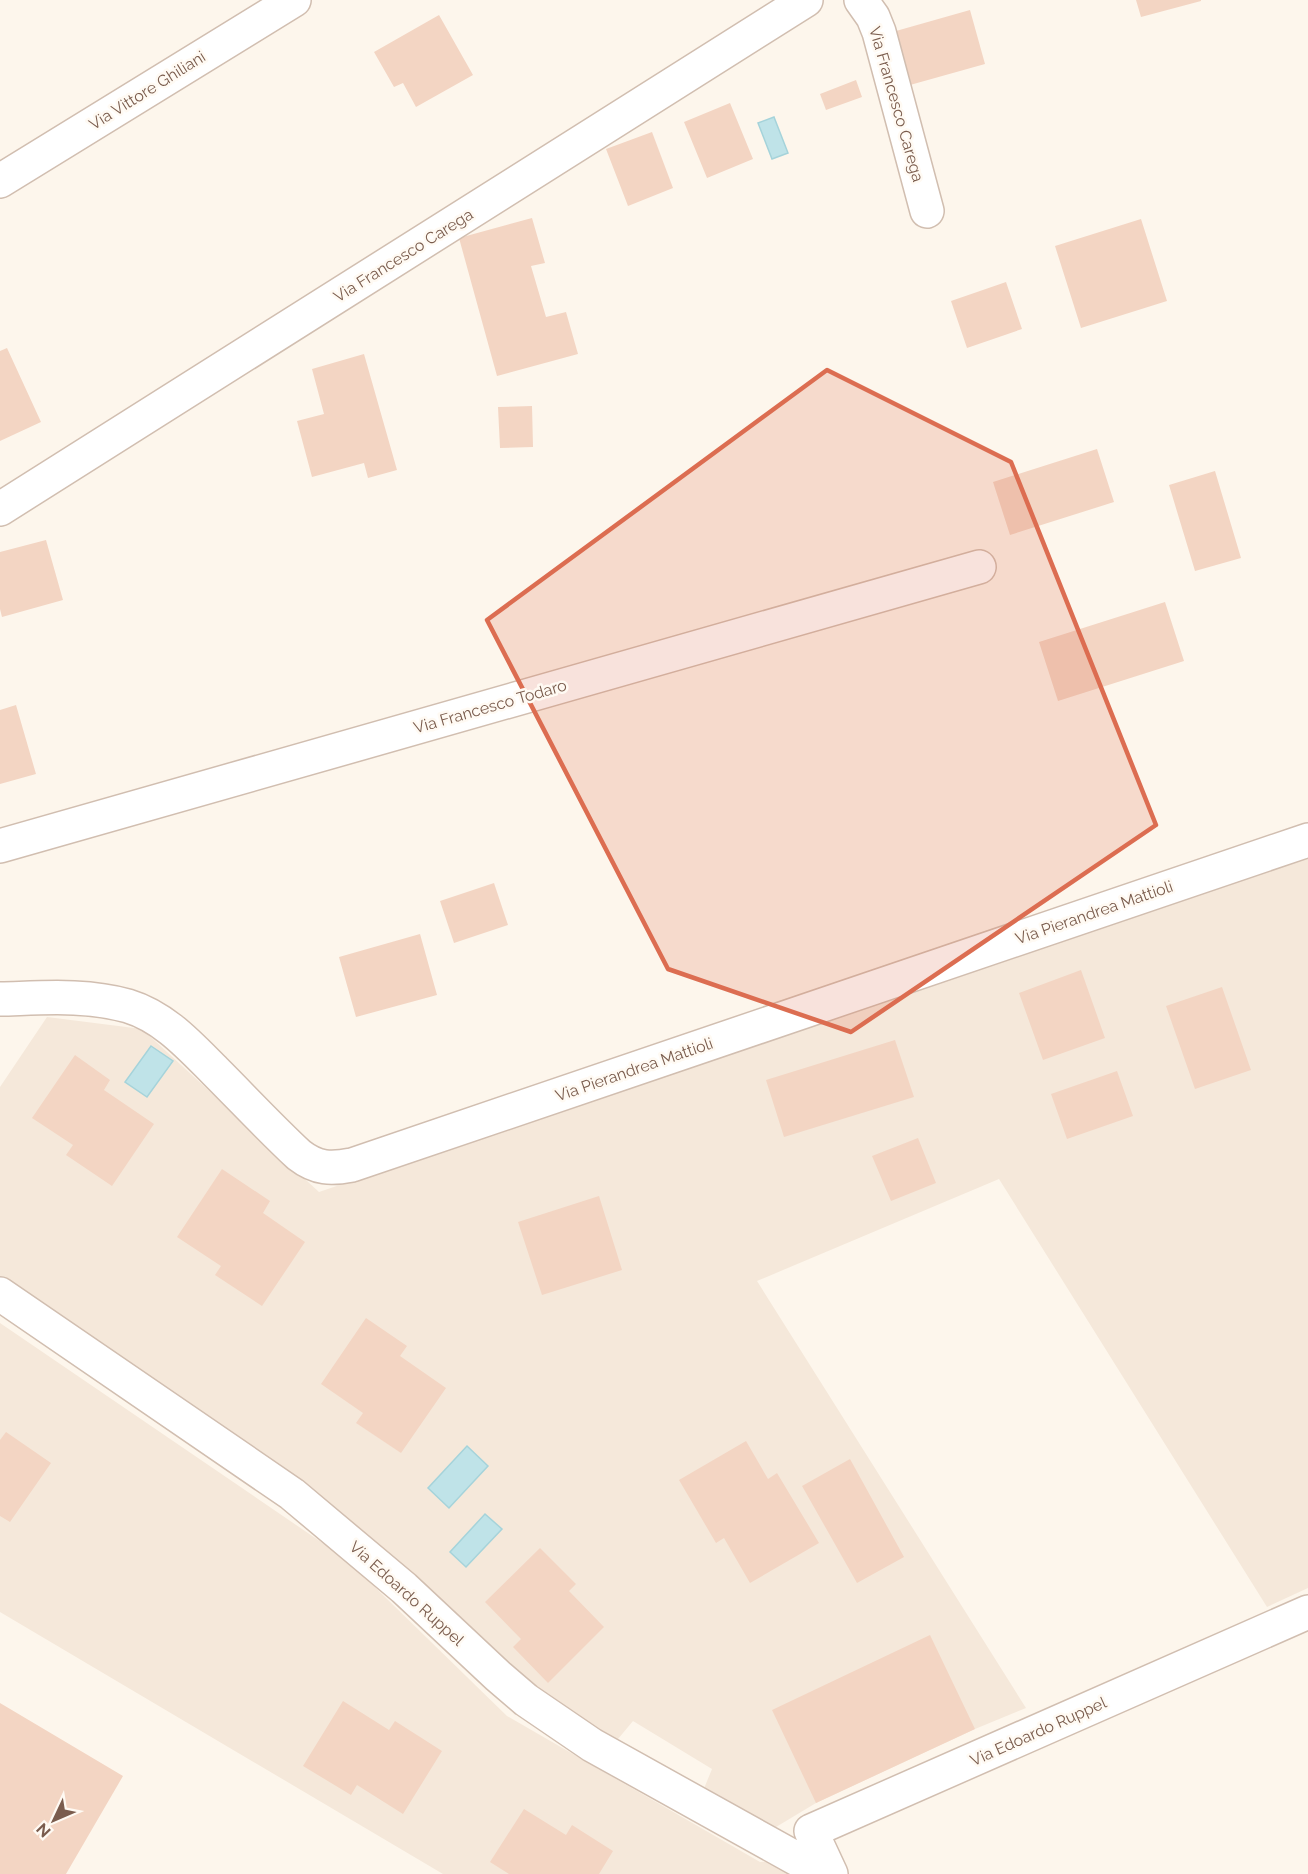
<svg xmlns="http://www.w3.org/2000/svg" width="1308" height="1874" viewBox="0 0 1308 1874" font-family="Raleway,sans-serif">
<rect width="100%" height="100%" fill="#fdf6ec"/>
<path fill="#f5e8da" d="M1308 857V1588L1267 1607 999 1179 757 1281 1026 1708 975 1729 816 1803 776 1827 745 1822 703 1791 712 1769 633 1721 613 1745 544 1705 325 1503 0 1276V1087L47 1017 142 1029 319 1192Z
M0 1323 346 1559 507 1716 760 1862 800 1859 811 1874H443L0 1612Z"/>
<path fill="#bfe3e8" stroke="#a5d3da" stroke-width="1.5" d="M774 117 788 153 772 159 758 123Z
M151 1046 173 1061 147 1097 125 1082Z
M467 1446 488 1466 449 1508 428 1488Z
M485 1514 502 1529 466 1567 450 1552Z"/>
<path fill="#f3d5c3" d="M1136 0H1201V1L1141 17Z
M970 10 985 64 910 85 896 31Z
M439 15 473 75 416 107 403 83 394 87 374 52Z
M856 80 862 97 826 110 820 94Z
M730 103 753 159 707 178 684 122Z
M652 132 673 188 628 206 606 149Z
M532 218 545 263 531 266 546 317 566 312 578 354 497 376 459 238Z
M1141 219 1167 301 1081 328 1055 246Z
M1006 282 1022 329 967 348 951 301Z
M7 348 41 422 0 441V351Z
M364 354 397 470 368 478 364 463 312 477 297 421 324 414 312 369Z
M532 406 533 447 500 448 498 407Z
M1097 449 1114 502 1010 535 993 482Z
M1215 471 1241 558 1195 571 1169 485Z
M46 540 63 600 2 617 0 609V552Z
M1165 602 1184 661 1058 701 1039 642Z
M16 705 36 774 0 784V710Z
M494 883 508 925 454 943 440 901Z
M420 934 437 995 356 1017 339 957Z
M1081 970 1105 1038 1043 1060 1019 993Z
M1222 987 1251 1070 1195 1089 1166 1006Z
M895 1040 914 1097 784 1137 766 1080Z
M75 1055 110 1080 104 1090 154 1124 112 1186 66 1155 73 1145 32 1118Z
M1117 1071 1133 1116 1067 1139 1051 1094Z
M918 1138 936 1183 891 1201 872 1156Z
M222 1169 270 1201 263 1213 305 1242 262 1306 215 1275 221 1266 177 1237Z
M599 1196 622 1270 542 1295 518 1222Z
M366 1318 407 1346 400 1356 446 1388 401 1453 356 1423 363 1413 321 1384Z
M6 1432 51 1463 10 1522 0 1516V1440Z
M746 1441 768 1479 777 1473 819 1543 750 1583 724 1538 716 1543 679 1480Z
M850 1459 904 1557 857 1583 802 1486Z
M540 1548 576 1584 569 1591 604 1627 548 1683 513 1647 521 1639 485 1602Z
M930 1635 975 1729 816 1803 772 1710Z
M343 1701 389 1730 395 1721 442 1751 403 1814 357 1785 351 1795 303 1766Z
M0 1703 123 1776 66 1874H0Z
M524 1809 566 1835 572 1825 613 1851 599 1874H509L490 1862Z"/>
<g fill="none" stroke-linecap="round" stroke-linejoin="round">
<defs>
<path id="minor" d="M861 0 873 17 879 32 927 211
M0 181 294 0
M0 509 806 0
M0 846 979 567
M0 999C42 998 86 994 128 1006 164 1017 189 1045 215 1071 243 1099 270 1128 299 1155 317 1169 331 1169 352 1165L1308 840
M0 1294 292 1494 404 1588 498 1676 526 1700 592 1745 824 1874
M831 1874 811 1831 1308 1612"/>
</defs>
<use href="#minor" stroke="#d1beb0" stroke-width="36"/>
<use href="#minor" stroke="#fff" stroke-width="33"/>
</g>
<path fill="#dc6d51" fill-opacity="0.2" stroke="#dc6d51" stroke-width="4.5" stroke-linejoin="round" d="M827 370 1011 462 1156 825 851 1032 668 969 487 620Z"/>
<g text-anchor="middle" stroke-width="5" stroke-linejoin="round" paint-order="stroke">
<g font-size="16" fill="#7a5c4d" stroke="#fffaf3">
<text transform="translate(147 90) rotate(-32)" y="6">Via Vittore Ghiliani</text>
<text transform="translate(897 104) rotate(74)" y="6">Via Francesco Carega</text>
<text transform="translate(403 255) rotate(-32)" y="6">Via Francesco Carega</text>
<text transform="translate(490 706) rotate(-16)" y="6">Via Francesco Todaro</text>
<text transform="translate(1094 912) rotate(-19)" y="6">Via Pierandrea Mattioli</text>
<text transform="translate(634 1069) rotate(-19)" y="6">Via Pierandrea Mattioli</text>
<text transform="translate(407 1593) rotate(42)" y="6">Via Edoardo Ruppel</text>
<text transform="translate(1038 1731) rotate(-24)" y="6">Via Edoardo Ruppel</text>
</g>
</g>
<g transform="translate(54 1820) rotate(226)" stroke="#fffaf3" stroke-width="4.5" paint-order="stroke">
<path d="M0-4.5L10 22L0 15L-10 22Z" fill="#7a5c4d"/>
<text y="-9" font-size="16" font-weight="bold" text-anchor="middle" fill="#7a5c4d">N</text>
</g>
</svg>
